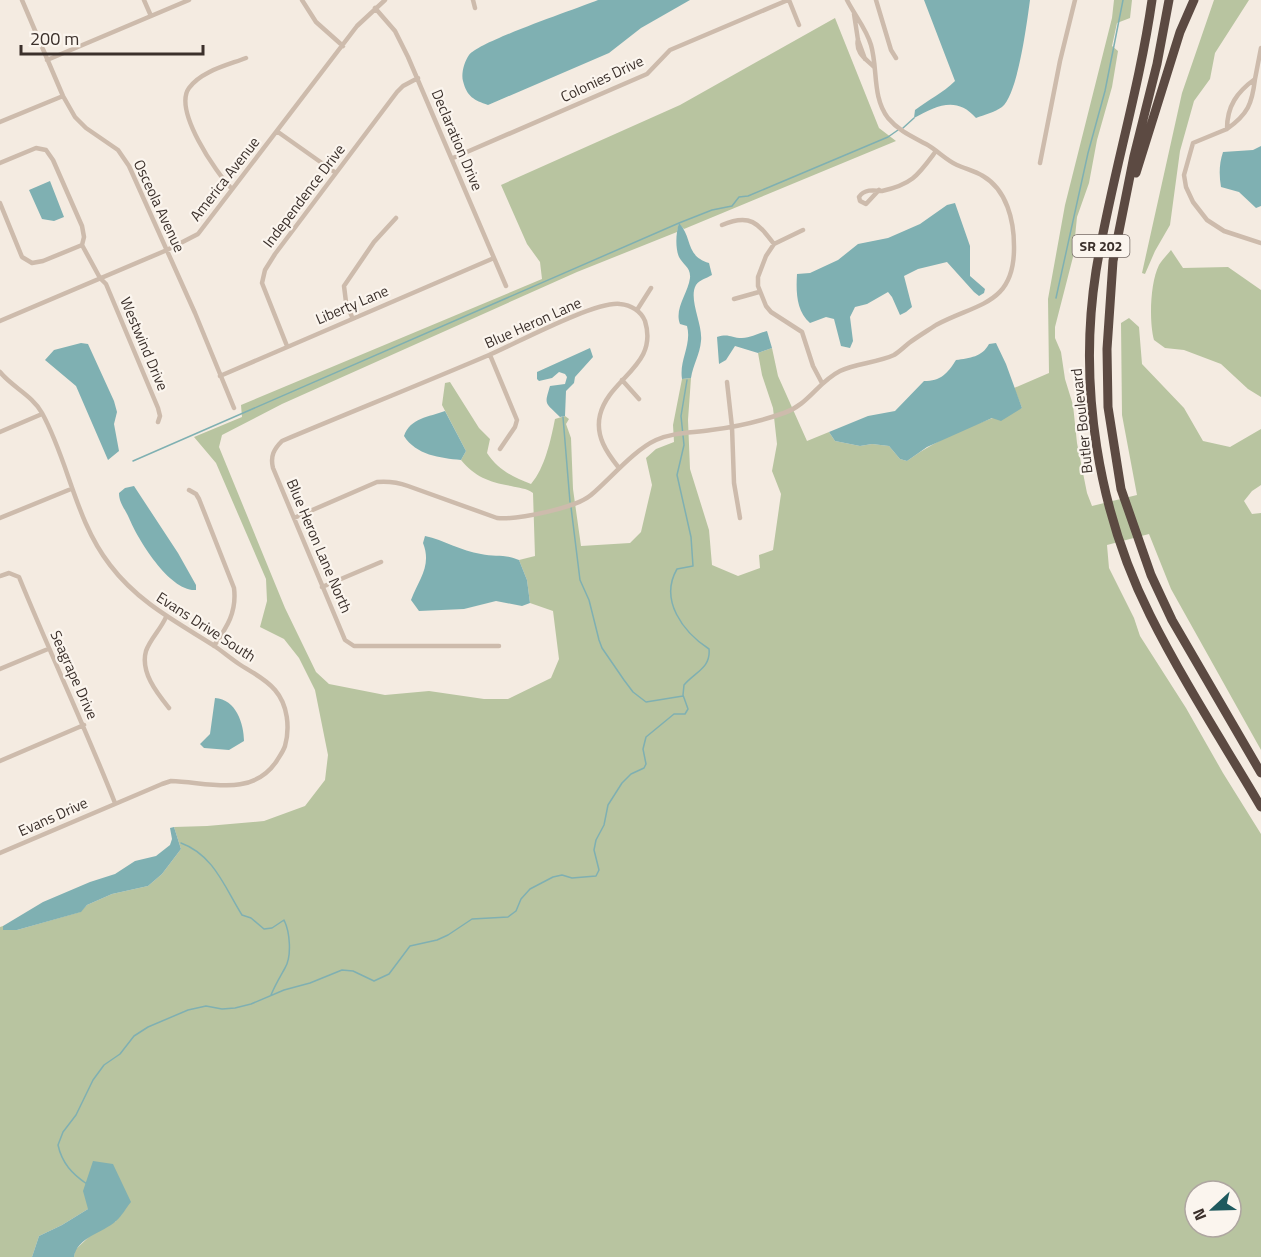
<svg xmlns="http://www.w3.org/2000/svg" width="1261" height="1257" viewBox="0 0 1261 1257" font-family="'Titillium Web',sans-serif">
<rect width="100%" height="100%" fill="#f4ebe1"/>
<path fill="#b8c4a0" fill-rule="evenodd" d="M1114 0H1132L1130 18 1117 23 1112 46 1118 51 1112 87 1097 140 1089 183 1077 217 1073 257 1055 327V338L1061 352 1065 379 1073 405 1077 443 1087 493 1092 506 1137 495 1122 415 1121 323 1129 318 1139 327 1142 364 1184 408 1203 441 1230 447 1261 429V485L1252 491 1244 501 1252 514 1261 513V750L1171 589 1149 534 1107 545 1109 568 1134 618 1140 636 1186 708 1223 773 1261 834V1257H74L75 1250 91 1235 116 1221 88 1209 62 1225 39 1236 32 1257H0V927L3 926 4 930H17L80 912 87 905 112 894 148 886 162 874 181 849 174 827 207 826 264 821 305 806 325 780 328 755 315 690 299 658 284 639 260 627 267 601 266 579 216 463 194 437 242 417 241 405 542 279 540 262 527 244 501 185 680 105 835 18 879 128 896 141 684 229 679 224 677 232 577 272 282 404 222 435 219 447 285 608 316 672 329 684 385 695 429 691 484 699H508L551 678 559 659 553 611 530 603 527 580 519 560 535 556 533 493C526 488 519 488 511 486 489 482 475 477 461 460L466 451 442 405 445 383 450 382 479 428 490 439 487 453C498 470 513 477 531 484 545 468 551 439 555 419L565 416 569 419 566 424 571 438 573 489 581 546 630 543 641 532 652 485 646 458 656 449 674 442 673 425 682 379 691 378 688 420 690 469 709 530 712 565 738 576 760 568 759 555 773 550 781 494 772 471 777 444 773 408 762 375 758 353 772 348 778 376 807 441 829 432 835 441 860 446 872 444 889 446 900 459 907 461C941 436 983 421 1022 408L1014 388 1049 373 1048 299 1065 205 1112 18ZM1195 1191H1231V1227H1195Z
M1214 0H1249L1215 53 1210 79 1194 101 1180 151 1170 225 1155 251 1145 274 1142 273 1182 93Z
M1171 250 1183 268 1228 267 1261 290V397L1248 389 1221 364 1184 350 1165 348 1154 340C1149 322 1150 283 1159 265 1162 260 1167 255 1171 250Z"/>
<path fill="#7fb0b2" d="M598 0H690L641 28 609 53 488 105C474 100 467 97 463 81 461 74 464 62 469 55 480 41 576 9 598 0Z
M924 0H1030C1027 22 1018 94 1002 107 995 112 984 115 976 118 957 96 937 105 914 118L915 110C928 100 943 93 955 81Z
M1261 146V206L1256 208 1239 192 1221 187C1219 175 1219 164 1223 152L1253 150Z
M50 181 64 217 54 221 42 219 29 190Z
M955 203 970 246V276L985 289 984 293 979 296 974 292 947 262 918 269 904 276 912 307 906 312 900 315 892 297 888 292 867 304 855 307 850 317 853 341 850 348 841 346 834 319 826 317 810 323C796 311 796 291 797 274L810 273 838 260 858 244 888 238 920 224 947 205Z
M679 223C693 238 685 256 709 263L712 275C707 278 699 280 696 285 688 299 703 324 701 341 700 354 693 365 691 378L682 379C679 360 692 345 687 326L680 324C674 309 688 293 690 278 691 267 683 265 679 257 675 248 676 232 679 223Z
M767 331 772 348 758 353 735 346 726 360 719 364 717 337C729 333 731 338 742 338 751 338 758 333 767 331Z
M81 343 88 344 114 401 117 412 114 424 119 451 108 460 76 386 45 360 54 350Z
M996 343 1006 364 1022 408 1001 421 992 418 927 447 907 461 900 459 889 446 872 444 860 446 835 441 829 432 868 416 895 411 924 381C941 381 947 374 956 360 970 358 982 357 989 344Z
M590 348 593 357 575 377 574 383 566 391 565 416 560 417C545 402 544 406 550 386L565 384 567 377 565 374 559 372 552 378 539 381 537 379V372Z
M445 411 466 451 461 460C440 458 416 455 404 436 410 418 429 417 445 411Z
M134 486 178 553 196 585V590C170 592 138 540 129 518 125 509 119 503 119 493L125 488Z
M425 536C444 540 461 551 481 554 495 557 506 554 519 560L527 580 530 603 522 606 496 601 464 609 419 611 411 600C419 579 432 566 423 543Z
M215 698C236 699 244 724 244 741L229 750 204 748 200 744 210 734Z
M174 827 181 849 162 874 148 886 112 894 87 905 81 912 17 930H3V926L43 902 90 882 115 874 135 861 156 856 170 845 172 839 170 828Z
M93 1161 113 1164 131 1202C126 1208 122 1216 116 1221 103 1233 77 1237 74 1257H32L39 1236 62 1225 88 1209 83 1191Z"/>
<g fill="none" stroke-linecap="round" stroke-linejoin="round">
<path stroke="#7fb0b2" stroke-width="1.5" d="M903 128 914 118
M1056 298 1088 153 1105 91 1123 0
M563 417 570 502
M133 461 679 223 712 210 732 206 739 197 748 196 888 137 898 130
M571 507 580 580 589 600 599 640 602 648 624 680 633 692 646 702 683 696
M181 843C214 855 225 888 242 915L251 918 264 929 272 928 284 920C290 932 292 956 285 968 280 977 275 985 271 995
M87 1184C72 1174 62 1163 58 1145L63 1132 76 1115 93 1080 104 1065 120 1054 134 1036 148 1027 188 1010 206 1006 222 1009 235 1008 251 1004 284 990 310 983 342 970 353 971 374 981 389 974 410 946 437 940 448 935 472 919 508 917 516 911 521 899 530 889 553 877 562 875 572 878 596 876 599 870 594 850 596 840 604 825 608 805 622 783 631 774 644 768 646 764 643 749 646 737 674 714H685L688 709 683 695 684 685C695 672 711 668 709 649 683 632 659 600 677 569L693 566 691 537 677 475 684 445 681 416 687 380"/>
<path stroke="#cdbbac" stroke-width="4.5" d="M22 0 63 96 75 117 86 128 118 150 129 166 195 313 234 408
M144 0 151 16
M302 0 316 22 343 46
M473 0 475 8
M789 0 799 25
M876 0 891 50 896 58
M375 8 395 31 408 57 506 286
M854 14 858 40 865 59
M858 39C855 53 866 59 874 67
M1261 48 1255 79C1237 92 1227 106 1227 129L1193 143 1184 175 1186 187 1193 202 1207 220 1224 231 1261 243
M47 60 189 0
M0 122 63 96
M1227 129C1248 114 1252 104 1255 79
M278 132 336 173
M453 158 647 74 670 50 788 0
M0 163 36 148 46 150 53 160 82 226 84 237 82 245 100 278 106 284 158 408 160 416 158 422
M1040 163 1060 61 1075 0
M232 189C216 173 173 110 189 88 201 71 228 65 246 58
M879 190 866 204 860 201 859 197C864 189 873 190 882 191 913 184 918 175 936 151
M0 203 22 257 32 263 43 261 82 245
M722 225C750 213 758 223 774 244
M803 230 774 244 766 256 758 277V286L766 306 771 312 802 332 813 366 822 383
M734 299 759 292
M637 310 651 288
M352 317 346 302 344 286 374 242 396 218
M0 321 167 250 198 234 357 26 385 0
M287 346 262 283 265 270 275 254 397 92 403 86 418 78
M490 355 517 420 515 427 500 449
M0 372C12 387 32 395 42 413 69 462 75 520 110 565 138 602 175 621 213 645 222 651 230 658 239 664 251 672 265 678 275 690 288 705 290 728 285 746 283 752 279 757 276 762 251 798 208 782 171 781L162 784 0 853
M220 376 494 258
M622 380 639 399
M727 382 732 427 734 483 740 518
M0 432 42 414
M189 490 196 494 199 499 234 588C237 612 227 627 214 646
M0 518 71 489
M294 518 377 482C389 481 397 482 408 486L497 518C517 520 576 508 591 495 610 479 634 450 656 440 674 432 692 433 711 430 736 427 761 421 784 413 808 405 818 382 840 371 856 363 877 363 894 355 899 352 904 347 909 343 917 337 927 331 936 325 977 303 1015 305 1014 246 1014 221 1007 190 983 176 975 171 966 169 957 165 946 160 937 150 926 144 911 136 899 131 888 118 872 97 878 69 871 45 866 28 855 16 847 0
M0 576 9 573 19 577C50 653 85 727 115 803
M322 587 381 562
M166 617C161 629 150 639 146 651 140 672 157 693 169 708
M499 646H354L345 640 273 468C270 456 274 449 282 441 351 412 421 384 489 355 517 343 595 301 620 304 631 305 641 311 645 321 659 366 609 378 600 415 595 436 607 453 619 468
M0 669 48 649
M0 761 84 725"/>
<path stroke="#5c4a42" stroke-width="9" d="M1152 0C1139 91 1111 180 1096 271 1078 386 1098 511 1150 615 1183 681 1224 744 1261 807
M1169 0 1157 64 1134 156 1113 261 1107 349 1108 407 1121 489 1151 575 1172 620 1261 773
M1136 173 1180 32 1194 0"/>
</g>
<g text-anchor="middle" stroke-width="4.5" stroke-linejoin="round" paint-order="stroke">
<rect fill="#fbf5ee" stroke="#756b66" stroke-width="1.5" x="1072.5" y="235" width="57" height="22" rx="4.5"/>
<g font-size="14" font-weight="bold" fill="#3b302b">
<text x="1101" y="251">SR 202</text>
</g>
<g font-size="15" fill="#3b302b" stroke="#fbf5ee">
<text transform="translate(602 79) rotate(-25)" y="5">Colonies Drive</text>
<text transform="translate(457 140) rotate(67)" y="5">Declaration Drive</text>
<text transform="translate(225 179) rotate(-52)" y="5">America Avenue</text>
<text transform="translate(304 196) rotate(-53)" y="5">Independence Drive</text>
<text transform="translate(159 206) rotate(65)" y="5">Osceola Avenue</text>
<text transform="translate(352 305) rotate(-23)" y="5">Liberty Lane</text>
<text transform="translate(533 323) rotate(-24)" y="5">Blue Heron Lane</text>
<text transform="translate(144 344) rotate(67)" y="5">Westwind Drive</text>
<text transform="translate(1082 421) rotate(-96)" y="5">Butler Boulevard</text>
<text transform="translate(319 546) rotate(67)" y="5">Blue Heron Lane North</text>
<text transform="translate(206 627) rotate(33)" y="5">Evans Drive South</text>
<text transform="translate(74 675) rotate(66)" y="5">Seagrape Drive</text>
<text transform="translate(53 817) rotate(-24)" y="5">Evans Drive</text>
</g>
</g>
<g transform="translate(1213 1209) rotate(248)"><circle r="28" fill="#fbf5ee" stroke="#aea6a0" stroke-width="1.5"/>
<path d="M0-4.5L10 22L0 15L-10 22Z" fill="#1f5a5e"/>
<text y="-9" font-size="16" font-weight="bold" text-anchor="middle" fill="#3b302b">N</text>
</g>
<path d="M21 45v9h182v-9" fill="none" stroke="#3b302b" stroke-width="3"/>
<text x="30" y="45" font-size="18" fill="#3b302b" stroke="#fbf5ee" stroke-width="4.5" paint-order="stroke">200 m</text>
</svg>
